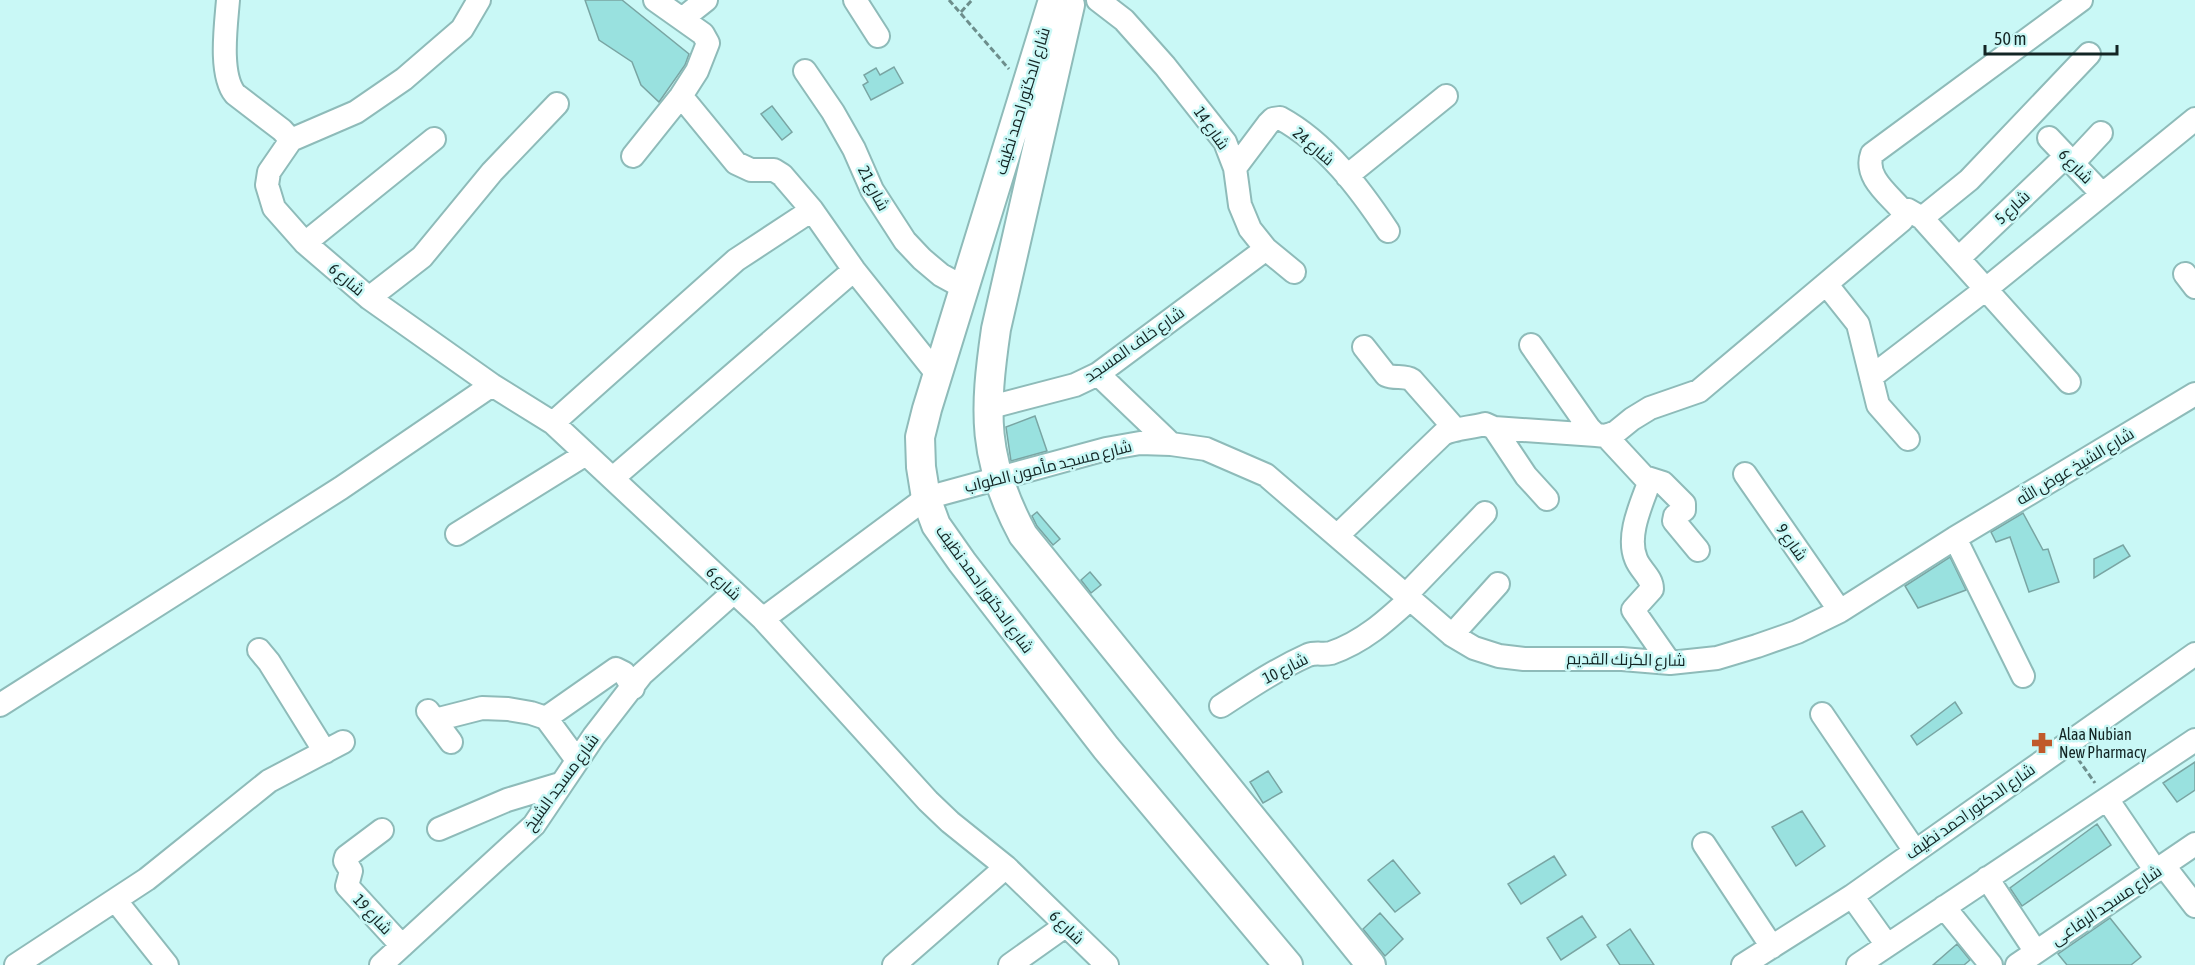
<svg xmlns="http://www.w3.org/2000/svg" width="2195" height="965" viewBox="0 0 2195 965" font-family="'Asap Condensed',Cairo,sans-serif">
<rect width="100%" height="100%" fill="#c9f8f6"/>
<path fill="#99e1df" stroke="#79a5a3" stroke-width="1.5" d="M585 0H622L689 54 685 65 659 102 641 85 632 62 599 40Z
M894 67 903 83 871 100 863 85 868 82 864 75 876 68 880 75Z
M772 106 792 132 782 140 761 114Z
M1035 416 1047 451 1011 461 1006 427Z
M1037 512 1060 539 1053 545 1037 526 1032 516Z
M2023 513 2043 550 2048 549 2059 582 2029 592 2010 537 1996 542 1991 532Z
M2123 545 2130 556 2094 578V559Z
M1950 557 1966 590 1918 608 1905 586Z
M1090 572 1101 585 1091 593 1081 580Z
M1955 702 1962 713 1917 745 1911 736Z
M2195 762V790L2177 802 2163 783Z
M1268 771 1282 792 1263 803 1250 782Z
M1802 811 1825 846 1796 866 1772 827Z
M2097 824 2111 845 2022 906 2010 888Z
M1554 856 1566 875 1521 904 1508 884Z
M1393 860 1420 893 1395 912 1368 880Z
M1380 913 1403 939 1385 956 1363 929Z
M1582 916 1596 937 1561 960 1547 938Z
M2110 918 2141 957 2131 965H2067L2058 954Z
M1630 929 1654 965H1620L1607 945Z
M1957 944 1970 960 1964 965H1933Z"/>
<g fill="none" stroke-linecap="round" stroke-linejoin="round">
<defs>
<path id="minor" d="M228 0C226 25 219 74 235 94L282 130 291 140
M479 0 462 29 404 79 356 112 291 140 269 172 267 185 274 208 305 243 369 298 492 385 553 423 763 619 928 801 950 822 1006 867 1107 965
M855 0 878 36
M1098 0 1124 20 1165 66 1225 142 1235 168 1240 205 1250 229 1266 249 1294 272
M682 19 706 0
M805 71 833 112 854 149 872 190 905 241 922 259 941 275 963 287
M681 96 736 163 751 170H774L782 175 812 210 854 270 937 374
M2049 138 2102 194
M633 156 681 96 697 71 708 43 703 34 655 0
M2073 163 2101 133
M1235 168 1268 124 1273 119 1280 118C1326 143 1360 189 1388 231
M1347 176 1446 96
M1901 209 1908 210 1922 218 2069 382
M1922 218 1969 180 2089 54
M305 243 434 139
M1959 258 2066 156
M2185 274 2195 287
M1827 285 1858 324 1878 405 1908 439
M369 298 422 257 492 172 557 104
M1531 345 1589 428 1596 435 1606 436 1616 432 1632 419 1650 408 1699 391 1902 220 1903 215 1901 209C1887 193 1864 176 1872 154L2081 0
M1364 347 1386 375C1395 379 1404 375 1412 380L1456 430
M1098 374 1171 444
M1871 377 1986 289 2195 119
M987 408 1075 385 1098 374 1266 249
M553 423 736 260 812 210
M1494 428 1596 435
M1606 436 1644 477 1663 483 1684 504V510L1675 516 1674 521 1698 550
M1745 474 1840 611
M613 478 854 270
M1650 480C1642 503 1626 535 1636 559 1640 570 1652 577 1652 589L1633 610 1670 663
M457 534 586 454
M1338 535 1443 434C1455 428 1471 428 1485 424L1494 428 1526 476 1547 499
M1955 538 2023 676
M1406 595 1485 513
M763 619 926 498 1106 449 1140 443 1171 444 1206 449 1266 475 1452 635 1474 648 1499 656 1524 659H1622L1670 663 1717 658 1757 646 1797 632 1840 611 1955 538 2195 394
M1452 635 1498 584
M259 650 269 662 325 752
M0 705 341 488 492 385
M1221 706C1250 687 1277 669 1308 655 1316 652 1323 655 1331 653 1363 642 1386 621 1410 599
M428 711 451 742
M1822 714 1915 851
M546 718 616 669 624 673 633 688
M435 720 482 708 508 709 531 713 546 718 577 760
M2107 799 2156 871
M439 829 507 800 560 784
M382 830 346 857 345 861 351 871 347 886 402 946
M1704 844 1772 947
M2164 866 2195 906
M1987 878 2036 952
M1852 896 1887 945
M116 901 167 965
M1944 907 1991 965
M16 965 147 879 269 781 343 742
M381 965 534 825 594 736 642 674 734 592
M894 965 1006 867
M1010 965 1065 926
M1743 965 1852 896 2195 654
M1858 965 2195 740
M2017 965 2195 844"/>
<path id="major" d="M1053 0 927 409 920 437 921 467 926 498 936 525 962 562 1106 748 1288 965
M1070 5 996 329C984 412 982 459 1023 535L1371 965"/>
</defs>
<use href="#minor" stroke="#8ebbb9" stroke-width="26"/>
<use href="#major" stroke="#8ebbb9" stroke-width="32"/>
<path stroke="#6d8e8c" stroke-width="3" stroke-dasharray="6 3" stroke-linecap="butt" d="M949 0 1009 69
M961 12 972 0
M2078 759 2095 783"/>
<use href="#minor" stroke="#fff" stroke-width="22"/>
<use href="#major" stroke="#fff" stroke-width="28"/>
</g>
<defs>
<symbol id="pharmacy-bare" viewBox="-9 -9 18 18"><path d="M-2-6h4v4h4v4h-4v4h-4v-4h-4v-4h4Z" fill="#c05a2b" stroke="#c9f8f6" stroke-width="2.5" paint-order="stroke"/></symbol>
</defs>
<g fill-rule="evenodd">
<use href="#pharmacy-bare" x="2027" y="728" width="30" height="30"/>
</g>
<g text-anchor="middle" stroke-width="5" stroke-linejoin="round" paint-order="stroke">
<g font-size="16" fill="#132524" stroke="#c9f8f6">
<text transform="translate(1022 101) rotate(-73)" y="6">شارع الدكتور احمد نظيف</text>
<text transform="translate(1212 128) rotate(55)" y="6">شارع 14</text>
<text transform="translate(1314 146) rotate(41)" y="6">شارع 24</text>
<text transform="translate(2076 166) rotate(46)" y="6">شارع 6</text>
<text transform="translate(874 188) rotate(62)" y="6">شارع 21</text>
<text transform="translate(2012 207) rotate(-43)" y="6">شارع 5</text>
<text transform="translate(347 279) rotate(40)" y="6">شارع 6</text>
<text transform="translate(1134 344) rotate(-35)" y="6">شارع خلف المسجد</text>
<text transform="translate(1048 466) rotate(-14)" y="6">شارع مسجد مأمون الطواب</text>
<text transform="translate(2075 466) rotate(-31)" y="6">شارع الشيخ عوض الله</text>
<text transform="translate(1792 542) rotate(55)" y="6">شارع 9</text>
<text transform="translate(724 583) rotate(43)" y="6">شارع 6</text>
<text transform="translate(985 589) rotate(54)" y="6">شارع الدكتور احمد نظيف</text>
<text transform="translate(1626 659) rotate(1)" y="6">شارع الكرنك القديم</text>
<text transform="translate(1285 668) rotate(-27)" y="6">شارع 10</text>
<text transform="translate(561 782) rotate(-54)" y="6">شارع مسجد الشيخ</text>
<text transform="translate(1970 811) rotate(-35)" y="6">شارع الدكتور احمد نظيف</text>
<text transform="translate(2106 905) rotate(-34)" y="6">شارع مسجد الرفاعى</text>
<text transform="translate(373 914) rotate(47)" y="6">شارع 19</text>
<text transform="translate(1067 927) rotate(44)" y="6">شارع 6</text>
</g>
<g font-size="16" fill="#132524" stroke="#c9f8f6" text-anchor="start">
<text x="2059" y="740">Alaa Nubian<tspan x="2059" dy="18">New Pharmacy</tspan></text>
</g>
</g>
<path d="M1985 45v9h132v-9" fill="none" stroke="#132524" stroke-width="3"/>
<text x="1994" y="45" font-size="18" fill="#132524" stroke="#c9f8f6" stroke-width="4.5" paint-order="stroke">50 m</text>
</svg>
